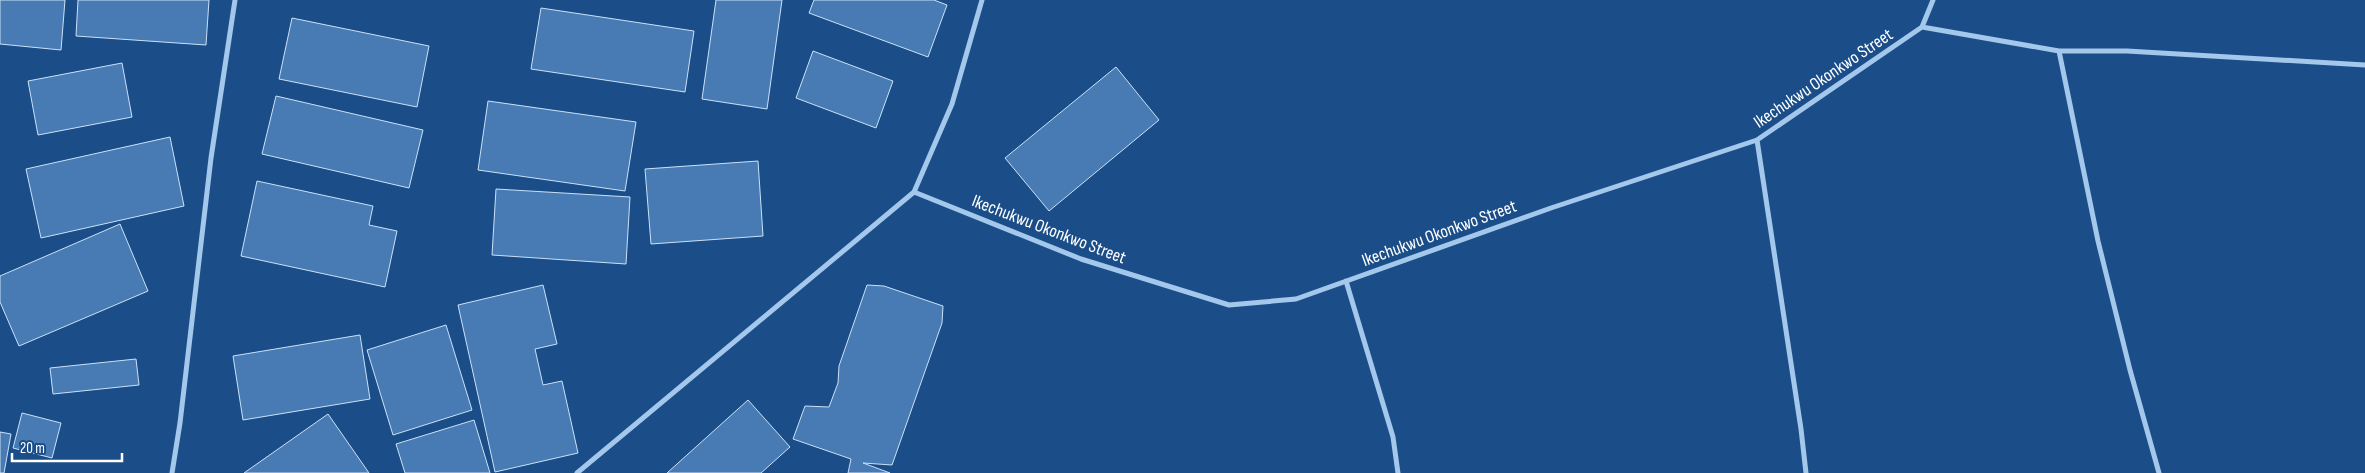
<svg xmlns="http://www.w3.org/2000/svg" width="2365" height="473" viewBox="0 0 2365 473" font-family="'Sofia Sans Condensed',sans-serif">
<rect width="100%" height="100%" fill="#1b4e89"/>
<path fill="#487bb3" stroke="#cae1f9" d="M0 0H65L61 50 0 44Z
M78 0H209L206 45 76 36Z
M716 0H782L767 109 702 99Z
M814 0H934L947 5 928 57 809 13Z
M541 8 694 31 685 92 531 69Z
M292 18 429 46 417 107 279 79Z
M813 51 893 81 876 128 796 98Z
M122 63 132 117 38 135 28 81Z
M1116 67 1159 120 1049 211 1005 158Z
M276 96 423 130 409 188 262 154Z
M488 101 636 122 625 191 478 170Z
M170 137 184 206 41 238 26 169Z
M758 161 763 236 651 244 645 169Z
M257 181 373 206 369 225 397 231 385 287 241 256Z
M496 189 630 197 626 264 492 255Z
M120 224 148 291 19 346 0 302V276Z
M543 285 557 344 535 349 543 385 562 381 578 453 495 472 458 305Z
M867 285 884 286 943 306 942 323 892 465 863 463 890 473H848L851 459 793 439 805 406 829 407 838 383 839 366Z
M446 325 472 410 393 435 367 350Z
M360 335 370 399 243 420 233 356Z
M136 359 139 385 53 394 50 368Z
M748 400 790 447 761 473H667Z
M22 413 61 423 52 458 13 448Z
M328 414 369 473H244Z
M474 420 490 473H405L396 444Z
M0 432 11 434 4 473H0Z"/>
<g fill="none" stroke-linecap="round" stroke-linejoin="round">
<path stroke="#a4c7ec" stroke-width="5" d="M1922 27 2059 51H2127L2365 65
M2059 51 2098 241 2130 370 2159 473
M1757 140 1801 429 1806 473
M914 192 1081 259 1229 305 1296 299 1551 208 1757 140 1922 27 1933 0
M1346 281 1393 437 1398 473
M172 473 180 423 211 158 235 0
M577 473 914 192 952 104 982 0"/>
</g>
<g text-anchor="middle" stroke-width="4" stroke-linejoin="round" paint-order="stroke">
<g font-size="18" fill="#fff" stroke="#1b4e89">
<text transform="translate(1823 78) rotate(-34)" y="6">Ikechukwu Okonkwo Street</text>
<text transform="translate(1049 229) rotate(21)" y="6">Ikechukwu Okonkwo Street</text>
<text transform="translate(1439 233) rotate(-20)" y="6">Ikechukwu Okonkwo Street</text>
</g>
</g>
<path d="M12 453v8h110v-8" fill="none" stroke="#ffffff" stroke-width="2.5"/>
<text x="20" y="453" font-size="15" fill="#ffffff" stroke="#1b4e89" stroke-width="4" paint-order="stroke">20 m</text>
</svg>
